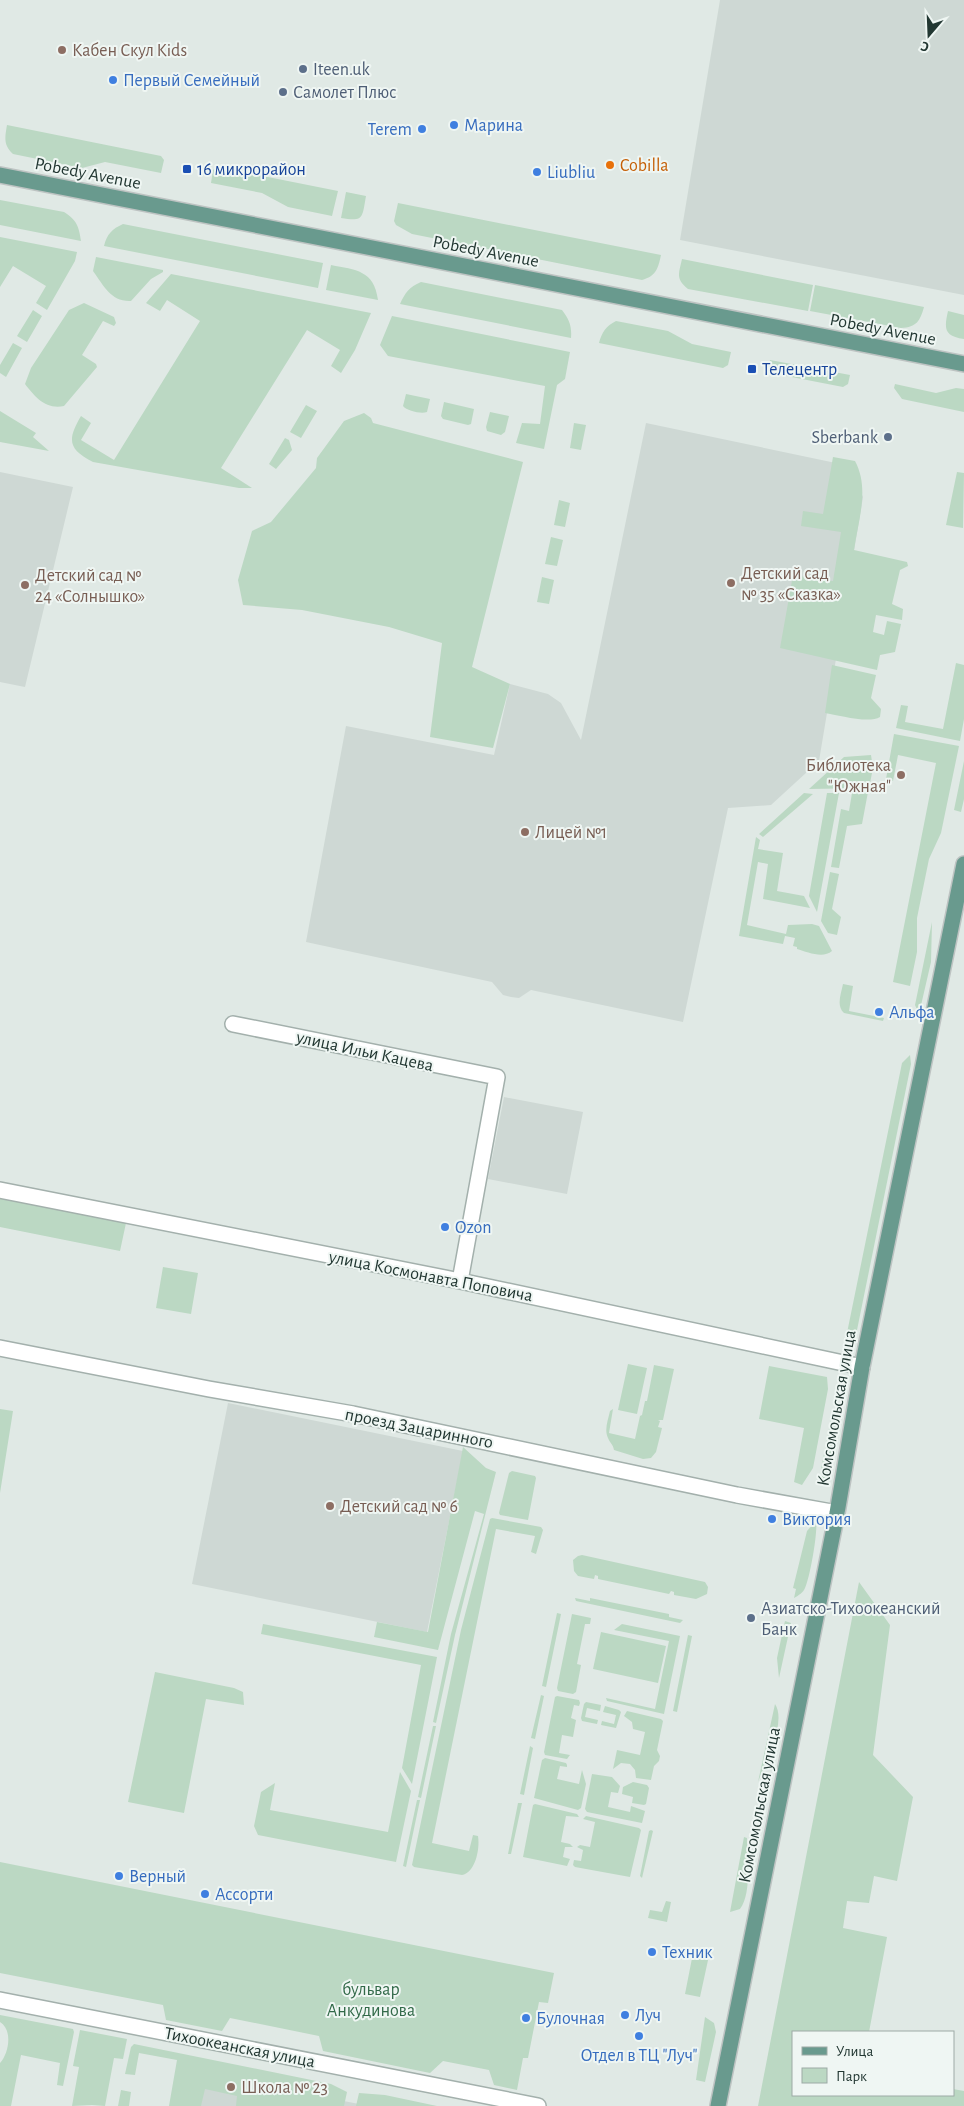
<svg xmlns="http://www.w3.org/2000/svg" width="964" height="2106" viewBox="0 0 964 2106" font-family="'Alegreya Sans',sans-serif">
<rect width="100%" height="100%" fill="#e0e9e5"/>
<path fill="#ced8d4" d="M720 0H964V295L680 240Z
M646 423 850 466 863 497 819 761 771 805 728 808 683 1022 531 990 519 998 511 997 503 995 492 982 306 942 346 726 494 755 510 684 548 694 561 703 581 740Z
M0 472 73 487 25 687 0 682Z
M504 1097 583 1112 567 1194 488 1179Z
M228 1403 463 1451 427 1632 192 1584Z
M193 2071 369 2106H186Z"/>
<path fill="#bbd8c3" d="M7 125 161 156 164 160 161 173 105 162 82 168 13 154C3 145 5 137 7 125Z
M217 167 338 191 332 216 288 207 262 193 211 183 213 170Z
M346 192 366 196C362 218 364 222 341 218Z
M0 200 64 212C77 220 79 227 81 241L0 225Z
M398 203 661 255C658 269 656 276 642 280L412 234 396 225 394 221Z
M123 224 323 263 318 288 104 246C107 234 112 229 123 224Z
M0 237 77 252 75 261 47 310 36 303 46 286 13 266 0 287Z
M96 257 163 270V272L151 279 131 301C111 302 104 286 93 271Z
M682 259 813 285 808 311 688 289C675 279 679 273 682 259Z
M331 265C356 270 374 270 378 300L326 290Z
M171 274 371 313 355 350 341 373 331 366 340 350 307 330 221 468 252 488H239L93 462C68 449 67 440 81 416L91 423 81 440 114 460 200 321 167 300 160 311 146 303Z
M421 282 562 310C569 319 572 326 571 338L400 304C405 293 409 287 421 282Z
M815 285 924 307C920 321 917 327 901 328L810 311Z
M84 303 114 317 116 323 114 326 103 321 82 355 96 364 97 367 64 406C46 410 35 397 25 384L31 368 69 310Z
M33 310 42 316 27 342 17 336Z
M948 311 964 315V339C944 336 944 329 948 311Z
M392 316 570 352 565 379 557 385 544 449 516 443 522 423 540 424 545 386 388 356 380 345Z
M616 321 668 331 692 344 731 352 728 365 723 368 599 343C602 332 606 326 616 321Z
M13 343 22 348 6 377 0 373V365Z
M770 360 850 375 848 384 843 387 771 373 769 369Z
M895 384 936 393 956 388 964 389V412L902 399 894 388Z
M406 394 430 399 427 412C421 414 407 411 403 406Z
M444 402 474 409 471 424 468 425 443 419 441 416Z
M306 405 317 411 301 438 290 432Z
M0 411 36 433 33 437 49 451 0 442Z
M490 412 509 416 505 432 501 435 487 431 486 427Z
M364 413 371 418 373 423 523 462 472 667 510 684 493 748 430 737 442 643 389 627 302 610 243 605 238 580 252 531 271 522 316 468 317 458 344 421Z
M574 423 586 425 581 450 570 448Z
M285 438 289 440 292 450 276 469 269 464Z
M833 457 855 461C870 489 858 521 854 550L907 562 908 566 900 570 892 604 903 609 902 620 876 615 873 632 884 635 887 621 901 624 895 652 880 655 877 670 780 648 793 575 833 581 841 532 801 526 803 511 823 514Z
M957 472 964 473 963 528 946 525Z
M559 500 570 503 565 527 554 525Z
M551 537 563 540 557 566 545 564Z
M542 577 554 580 549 604 537 602Z
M956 663 964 665V719L960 741 896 728 901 705 908 706 905 722 943 729Z
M832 665 876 675 871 698 881 709 880 717C869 724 838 715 825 713Z
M894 734 959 746 941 833 929 859 917 918V952L910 986 893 982 936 763 898 755 893 781 886 779Z
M871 755 873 768 869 788 809 789 844 757Z
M964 761V799L961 812 954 810Z
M868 792 862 824 847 826 839 868 831 867 841 809 849 811 852 793Z
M804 793 813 794 763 837 759 834Z
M827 793H839L817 912 809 896Z
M756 837 760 840 758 849 783 853 777 891 804 896 810 908 763 899 768 864 758 862 747 925 786 934 788 925 812 924 819 926 832 951C823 959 807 952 797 949V947L793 946 795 938 785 936 783 944 739 936Z
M830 872 839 874 832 909 841 917 837 935 828 933 821 921Z
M932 922 931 962 919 1014 915 1005Z
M843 984 853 986 849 1011 884 1018 883 1021 844 1013C836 1006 841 994 843 984Z
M910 1055 911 1064 856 1335 852 1341 847 1333 902 1063Z
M0 1198 126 1223 120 1251 0 1227Z
M163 1267 198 1273 191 1314 156 1308Z
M628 1364 647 1368 637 1414 618 1410Z
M654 1365 674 1369 663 1420H658L660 1421 658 1427 662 1428 656 1452 651 1458 643 1459 614 1450C613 1444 610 1443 608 1438 604 1430 608 1420 610 1411L613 1409 609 1433 635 1439 640 1416 642 1415 645 1401H647Z
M769 1366 827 1377 828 1389 813 1468 802 1485 794 1482 804 1428 759 1419Z
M0 1409 13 1411 0 1493Z
M833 1409 840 1411 827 1475 823 1482 821 1469Z
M463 1447 486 1468 496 1472 455 1635 436 1723 433 1722 451 1634 484 1514 475 1511 438 1650 374 1637 377 1622 428 1632Z
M512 1471 535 1476 536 1478 528 1520 500 1515 499 1513 509 1473Z
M492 1518 541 1527 543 1530 536 1554 531 1552 535 1536 496 1529 432 1843 469 1851 473 1835 478 1836C480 1848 476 1872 462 1875L414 1867 412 1865 461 1630 490 1519Z
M816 1521C818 1532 810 1577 805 1588 803 1593 799 1595 794 1598L796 1589 793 1588 807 1531Z
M582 1555 705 1582 708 1587 707 1594 696 1599 674 1595V1592L671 1591 669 1594 598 1579V1576L595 1575 594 1579 578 1576 574 1571 573 1560 578 1556Z
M859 1582 890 1625 873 1755 913 1797 897 1881 874 1876 869 1903 847 1901 843 1928 887 1937 869 2032H793V2095H953V2089L964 2091V2106H758Z
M575 1598 590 1601V1598L669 1614V1617L683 1620 680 1623 576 1601Z
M557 1613 561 1614 546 1687 542 1686Z
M572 1614 591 1618 590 1624H585L577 1664 581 1665 576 1692 573 1694 558 1691 557 1688Z
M785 1621 791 1623 779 1678 777 1658Z
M263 1624 437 1657 412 1784 402 1768 421 1665 261 1634Z
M622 1624 680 1636 664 1714 607 1701 606 1698 655 1709 669 1641 614 1630Z
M601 1632 666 1646 658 1683 593 1669Z
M688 1635 692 1636 677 1712 673 1711Z
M155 1672 234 1688 243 1692 244 1705 206 1699 184 1813 128 1802Z
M541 1695 544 1696 535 1739 531 1738Z
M557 1696 579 1700 580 1703 579 1706 574 1705 571 1718 576 1720 573 1737 562 1735 559 1753 570 1755 567 1759 545 1755 544 1752 555 1697Z
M586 1702 601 1705 600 1711 587 1708 585 1717 598 1720 597 1724 582 1721 581 1718 584 1704Z
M775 1704C787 1722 765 1763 758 1782Z
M605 1706 619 1710 621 1712 616 1728 601 1725 602 1721 614 1724 616 1715 603 1712Z
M627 1711 661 1719 663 1721 657 1750 660 1756 659 1761 654 1766 651 1780 636 1778 635 1770 630 1764 621 1763 613 1769 617 1750 640 1755 645 1732 633 1729 632 1722 624 1716Z
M433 1726H436L421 1798 418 1797Z
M530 1746 533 1748 524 1795 520 1794Z
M545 1758 566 1763 567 1765V1767L560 1766 557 1779 579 1784 582 1770 586 1784 581 1808 578 1810 534 1798 542 1760Z
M400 1772 411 1791 396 1862 258 1835 254 1826 261 1792 275 1783 270 1810 388 1832Z
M592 1774 612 1777 620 1786 618 1793 611 1792 608 1807 630 1812 631 1806 645 1811 642 1823 587 1812 585 1809Z
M633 1782 647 1785 649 1788 646 1804 644 1805 632 1803 633 1797 622 1794 623 1787Z
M417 1800H420L406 1867 403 1866Z
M518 1803H522L511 1854H508Z
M535 1804 577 1814 579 1817 566 1816 561 1842 570 1844 573 1847H565L563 1857 570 1859 567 1866 523 1857 533 1805Z
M586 1816 639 1828 641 1830 630 1877 575 1867 573 1865 574 1860 581 1861 583 1850 577 1847 580 1845 590 1847 595 1822 583 1819Z
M651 1830 653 1831 642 1878 640 1876 649 1831Z
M744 1837 747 1838C747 1857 752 1893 740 1909L730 1912Z
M0 1862 554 1973 548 2003 539 2002 528 2058H523L517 2090 494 2085 489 2070 443 2061 430 2073 323 2051 319 2036 230 2018 222 2031 166 2020 163 2005 0 1973Z
M666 1901 671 1902 667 1922 648 1918 650 1910 662 1912Z
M694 1948 710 1951 700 1997 685 1994Z
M0 2015 73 2029 74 2032 63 2086 57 2085 60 2063 21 2055 11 2106H0V2063C9 2053 13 2030 0 2022Z
M705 2017 714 2023 716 2032 705 2082 696 2080Z
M80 2030 127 2039 123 2059 114 2058 105 2106 92 2105 72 2106 79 2067 73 2066Z
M134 2044 331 2084 347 2092 344 2106H236L237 2096 205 2089 201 2106H169L177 2060 139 2053 135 2075 125 2074 131 2047Z
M121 2090 131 2092 129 2106H118Z
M359 2093 385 2095 437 2106H356Z"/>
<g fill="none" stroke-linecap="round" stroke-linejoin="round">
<defs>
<path id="minor" d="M233 1024 497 1077 460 1281
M0 1190 460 1281 862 1367
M0 1348 209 1389 353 1414 737 1495 837 1513
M0 2000 538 2106"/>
<path id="major" d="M0 175 964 364
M718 2106 837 1513 862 1367 964 864"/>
</defs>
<use href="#minor" stroke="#a3b0ac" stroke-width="18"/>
<use href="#major" stroke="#bdc3c2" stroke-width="18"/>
<use href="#minor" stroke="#fff" stroke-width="15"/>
<use href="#major" stroke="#699a8e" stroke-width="15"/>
</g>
<g fill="#8d6e63" stroke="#eff6f3" stroke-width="2">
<circle cx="62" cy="50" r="5"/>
<circle cx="731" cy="583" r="5"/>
<circle cx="25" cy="585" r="5"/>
<circle cx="901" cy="775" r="5"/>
<circle cx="525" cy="832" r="5"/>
<circle cx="330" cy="1506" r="5"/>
<circle cx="231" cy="2087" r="5"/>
</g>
<g fill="#5c6f8a" stroke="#eff6f3" stroke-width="2">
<circle cx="303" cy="69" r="5"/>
<circle cx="283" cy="92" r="5"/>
<circle cx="888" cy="437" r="5"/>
<circle cx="751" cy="1618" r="5"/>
</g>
<g fill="#3f7fe0" stroke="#eff6f3" stroke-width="2">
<circle cx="113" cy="80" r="5"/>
<circle cx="454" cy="125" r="5"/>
<circle cx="422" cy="129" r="5"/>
<circle cx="537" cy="172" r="5"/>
<circle cx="879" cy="1012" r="5"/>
<circle cx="445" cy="1227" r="5"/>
<circle cx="772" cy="1519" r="5"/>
<circle cx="119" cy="1876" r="5"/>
<circle cx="205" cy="1894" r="5"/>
<circle cx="652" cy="1952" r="5"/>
<circle cx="625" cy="2015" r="5"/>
<circle cx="526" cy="2018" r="5"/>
<circle cx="639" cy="2036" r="5"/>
</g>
<circle fill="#e8710a" stroke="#eff6f3" stroke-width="2" cx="610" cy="165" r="5"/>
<g fill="#1a4fb4" stroke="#eff6f3" stroke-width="2">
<rect x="182" y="164" width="10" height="10" rx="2.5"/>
<rect x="747" y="364" width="10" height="10" rx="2.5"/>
</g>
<g text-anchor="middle" stroke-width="4" stroke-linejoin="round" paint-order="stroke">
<g font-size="18" fill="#785e54" stroke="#eff6f3" text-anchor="start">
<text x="72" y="56">Кабен Скул Kids</text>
<text x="741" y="579">Детский сад<tspan x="741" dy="21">№ 35 «Сказка»</tspan></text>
<text x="35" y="581">Детский сад №<tspan x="35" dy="21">24 «Солнышко»</tspan></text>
<text x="891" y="771" text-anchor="end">Библиотека<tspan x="891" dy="21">"Южная"</tspan></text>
<text x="535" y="838">Лицей №1</text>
<text x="340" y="1512">Детский сад № 6</text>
<text x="241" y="2093">Школа № 23</text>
</g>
<g font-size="18" fill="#4e5e75" stroke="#eff6f3" text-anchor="start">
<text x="313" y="75">Iteen.uk</text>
<text x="293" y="98">Самолет Плюс</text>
<text x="878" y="443" text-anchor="end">Sberbank</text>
<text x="761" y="1614">Азиатско-Тихоокеанский<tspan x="761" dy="21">Банк</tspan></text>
</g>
<g font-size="18" fill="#366cbe" stroke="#eff6f3" text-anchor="start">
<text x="123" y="86">Первый Семейный</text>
<text x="464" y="131">Марина</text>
<text x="412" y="135" text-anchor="end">Terem</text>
<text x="547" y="178">Liubliu</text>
<text x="889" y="1018">Альфа</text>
<text x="455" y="1233">Ozon</text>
<text x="782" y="1525">Виктория</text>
<text x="129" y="1882">Верный</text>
<text x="215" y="1900">Ассорти</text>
<text x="662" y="1958">Техник</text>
<text x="635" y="2021">Луч</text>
<text x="536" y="2024">Булочная</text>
<text x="639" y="2061" text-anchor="middle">Отдел в ТЦ "Луч"</text>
</g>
<g font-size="18" fill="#c56008" stroke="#eff6f3" text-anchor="start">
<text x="620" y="171">Cobilla</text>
</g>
<g font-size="18" fill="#164399" stroke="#eff6f3" text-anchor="start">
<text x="197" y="175">16 микрорайон</text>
<text x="762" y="375">Телецентр</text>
</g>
<g font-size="18" fill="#223732" stroke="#eff6f3">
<text transform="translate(88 173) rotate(11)" y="6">Pobedy Avenue</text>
<text transform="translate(486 251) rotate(11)" y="6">Pobedy Avenue</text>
<text transform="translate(883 329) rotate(11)" y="6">Pobedy Avenue</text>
<text transform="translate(365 1051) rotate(12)" y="6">улица Ильи Кацева</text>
<text transform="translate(431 1276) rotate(11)" y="6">улица Космонавта Поповича</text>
<text transform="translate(836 1408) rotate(-80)" y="6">Комсомольская улица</text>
<text transform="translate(419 1428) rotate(11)" y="6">проезд Зацаринного</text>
<text transform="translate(759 1805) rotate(-79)" y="6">Комсомольская улица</text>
<text transform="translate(240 2047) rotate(11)" y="6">Тихоокеанская улица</text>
</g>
<g font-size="18" fill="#316948" stroke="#eff6f3">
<text x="371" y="1995">бульвар<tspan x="371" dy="21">Анкудинова</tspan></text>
</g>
</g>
<rect x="792" y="2031" width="162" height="65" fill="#eff6f3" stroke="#9daaa6"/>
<rect x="802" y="2047" width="25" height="8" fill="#699a8e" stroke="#9daaa6"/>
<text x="836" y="2056" font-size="15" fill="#223732">Улица</text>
<rect x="802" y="2068" width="25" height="15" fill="#bbd8c3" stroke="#9daaa6"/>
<text x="836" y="2081" font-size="15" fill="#223732">Парк</text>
<g transform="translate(929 35) rotate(199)" stroke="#eff6f3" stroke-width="4" paint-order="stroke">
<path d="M0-4L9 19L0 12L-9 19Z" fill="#223732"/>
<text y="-8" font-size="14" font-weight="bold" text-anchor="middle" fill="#223732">С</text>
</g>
</svg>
